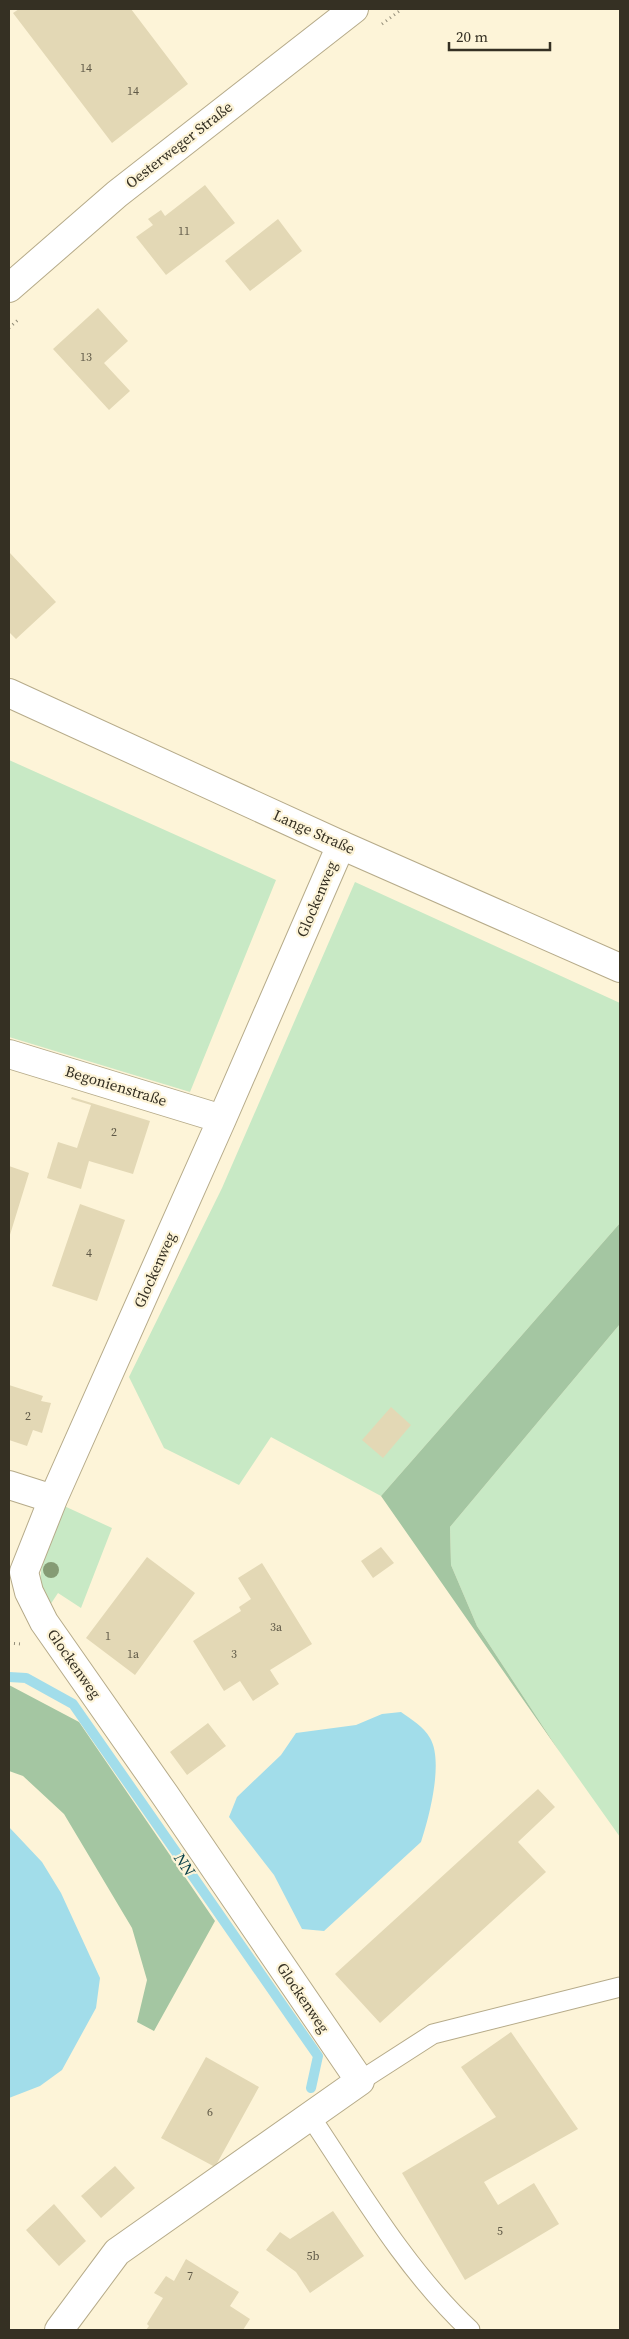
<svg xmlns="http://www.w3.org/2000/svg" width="629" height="2339" viewBox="0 0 629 2339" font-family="'Source Serif 4',serif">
<rect width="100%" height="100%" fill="#fdf4d8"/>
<path fill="#c8e9c5" d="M9 760 276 880 190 1092 9 1037Z
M355 882 620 1003V1223L381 1496 271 1437 239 1485 164 1448 129 1377 222 1188Z
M620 1324V1837L559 1751 477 1626 451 1565 450 1527Z
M62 1505 112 1528 81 1608 58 1593 48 1608 40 1585 43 1547Z"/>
<path fill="#a4c6a2" d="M620 1223V1324L450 1527 451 1565 477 1626 559 1751 381 1496Z
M9 1685 79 1722 215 1921 154 2031 137 2022 147 1980 132 1928 64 1814 23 1776 9 1771Z"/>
<path fill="#a2ddea" d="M401 1712C411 1719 424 1727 430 1738 444 1761 429 1818 421 1842L324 1931 302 1929 274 1875 229 1817 237 1797 281 1755 296 1733 356 1725 382 1714Z
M9 1827 42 1862 61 1893 100 1978 96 2008 62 2070 40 2086 9 2098Z"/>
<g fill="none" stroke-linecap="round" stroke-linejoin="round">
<path stroke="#a2ddea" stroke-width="10" d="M9 1677 26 1678 73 1704 318 2056 311 2088"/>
</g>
<path fill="#e3d8b5" d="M19 9H131L188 84 112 143 13 13Z
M205 185 235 223 166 275 136 237 153 225 148 219 161 210 165 216Z
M278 219 302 251 250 291 225 261Z
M98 308 128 341 104 363 130 391 109 410 53 349Z
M9 552 56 602 16 639 9 632Z
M72 1097 150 1121 133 1174 89 1161 81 1189 47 1178 58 1142 77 1148 91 1105 71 1099Z
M9 1166 29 1173 9 1238Z
M80 1204 125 1220 97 1301 52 1286Z
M9 1385 43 1396 41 1401 51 1403 42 1433 33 1430 27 1446 9 1440Z
M391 1407 411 1425 383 1458 362 1440Z
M381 1547 394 1563 373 1578 361 1561Z
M147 1557 195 1593 135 1675 86 1638Z
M262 1563 312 1644 270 1670 279 1684 253 1701 240 1681 224 1691 193 1641 241 1611 239 1607 251 1599 238 1578Z
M208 1723 226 1746 187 1775 170 1752Z
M538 1789 555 1807 518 1842 546 1872 380 2023 335 1974Z
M511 2032 578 2129 484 2182 498 2205 534 2183 559 2224 465 2280 402 2173 496 2117 461 2067Z
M206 2057 259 2087 215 2167 161 2138Z
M115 2166 135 2188 101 2218 81 2196Z
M54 2204 86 2241 59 2266 26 2230Z
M333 2211 364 2256 310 2293 296 2272 266 2250 280 2232 290 2239Z
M186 2259 239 2292 230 2306 250 2319 243 2330H146L149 2326 147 2324 148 2322 163 2298 154 2293 166 2276 174 2281Z"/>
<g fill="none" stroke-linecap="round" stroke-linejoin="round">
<defs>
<path id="service" d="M360 2081 433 2034 620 1987
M310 2116C359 2189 405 2269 470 2330"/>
<path id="minor" d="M9 1054 222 1119
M9 1485 53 1499
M59 2330 117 2252 360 2081 165 1795 44 1622 29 1592 24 1572 53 1499 222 1119 341 845"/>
<path id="tertiary" d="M9 693 341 845 620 968"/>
<path id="secondary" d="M9 288 117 194 354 9"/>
</defs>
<use href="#service" stroke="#b6ab8a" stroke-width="21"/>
<use href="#minor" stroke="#b6ab8a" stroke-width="30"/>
<use href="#tertiary" stroke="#b6ab8a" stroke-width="30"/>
<use href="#secondary" stroke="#b6ab8a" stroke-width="30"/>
<path stroke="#928c78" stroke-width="3" stroke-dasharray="1 4" stroke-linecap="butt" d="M382 24 402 9
M9 328 19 319
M9 1643 21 1644"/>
<use href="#service" stroke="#fff" stroke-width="19"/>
<use href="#minor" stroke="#fff" stroke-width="28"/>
<use href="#tertiary" stroke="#fff" stroke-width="28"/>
<use href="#secondary" stroke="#fff" stroke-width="28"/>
</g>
<circle fill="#859b74" cx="51" cy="1570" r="8"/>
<g text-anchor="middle" stroke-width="4.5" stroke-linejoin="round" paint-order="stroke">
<g font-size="12" fill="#605a48">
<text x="86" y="72">14</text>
<text x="133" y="95">14</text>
<text x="184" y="235">11</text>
<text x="86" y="361">13</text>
<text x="114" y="1136">2</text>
<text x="89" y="1257">4</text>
<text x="28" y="1420">2</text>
<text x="276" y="1631">3a</text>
<text x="108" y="1640">1</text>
<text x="133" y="1658">1a</text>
<text x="234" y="1658">3</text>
<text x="210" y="2116">6</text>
<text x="500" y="2235">5</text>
<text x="313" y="2260">5b</text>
<text x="190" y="2280">7</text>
</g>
<g font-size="15" fill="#353023" stroke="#fdf4d8">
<text transform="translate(179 145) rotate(-38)" y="5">Oesterweger Straße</text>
<text transform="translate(314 832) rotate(24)" y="5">Lange Straße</text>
<text transform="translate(317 899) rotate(-67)" y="5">Glockenweg</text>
<text transform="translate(116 1086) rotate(17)" y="5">Begonienstraße</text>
<text transform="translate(155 1270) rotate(-66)" y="5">Glockenweg</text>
<text transform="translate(74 1664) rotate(55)" y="5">Glockenweg</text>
<text transform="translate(303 1998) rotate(56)" y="5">Glockenweg</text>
</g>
<g font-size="16" font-style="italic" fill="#073f48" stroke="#fdf4d8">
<text transform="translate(185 1864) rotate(55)" y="6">NN</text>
</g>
</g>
<rect width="629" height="2339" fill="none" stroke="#353023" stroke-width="20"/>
<path d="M449 42v8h101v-8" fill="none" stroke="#353023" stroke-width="2.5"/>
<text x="456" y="42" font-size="15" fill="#353023" stroke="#fdf4d8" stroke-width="4" paint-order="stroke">20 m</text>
</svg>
